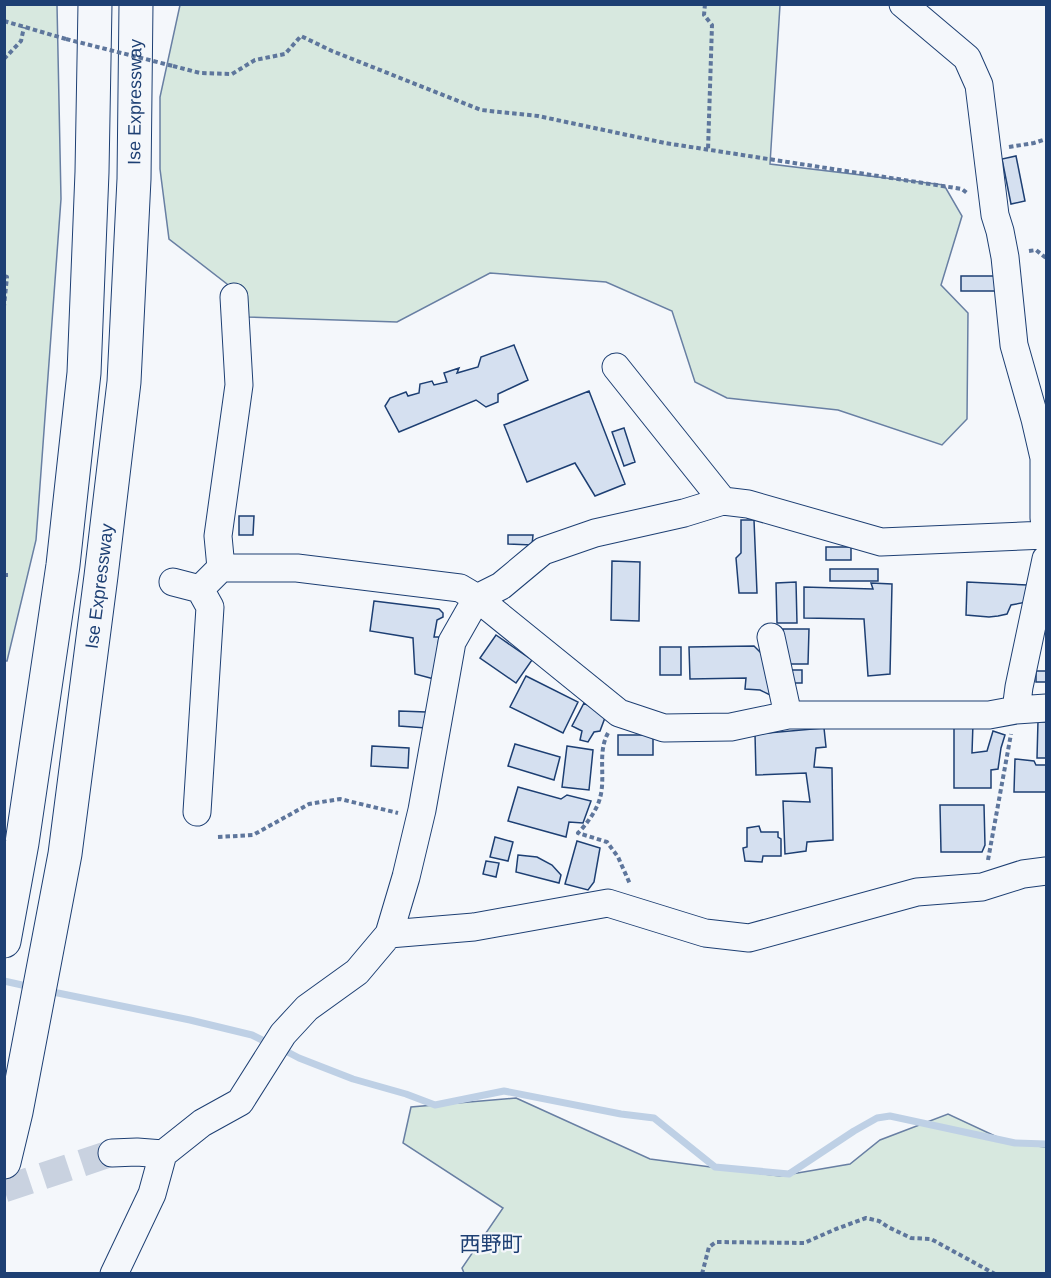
<svg xmlns="http://www.w3.org/2000/svg" width="1051" height="1278" viewBox="0 0 1051 1278" font-family="Arial,'Noto Sans JP',sans-serif">
<rect width="100%" height="100%" fill="#f4f7fb"/>
<path fill="#d7e8df" stroke="#687fa3" stroke-width="1.5" d="M4 5H57L61 199 36 540 7 661H5Z
M180 5H780L770 164 944 185 962 216 941 285 968 313 967 419 942 445 838 410 727 398 695 382 672 311 606 282 490 273 397 322 246 317 227 284 169 239 160 169V97Z
M516 1098 650 1159 780 1176 850 1164 880 1140 948 1114 1010 1143 1046 1147V1273H464L462 1268 503 1208 403 1143 411 1107Z"/>
<g fill="none" stroke-linecap="round" stroke-linejoin="round">
<path stroke="#bed0e5" stroke-width="7" d="M4 981 31 987
M48 991 190 1020 252 1035 270 1044
M280 1048 299 1058 353 1079 406 1094 435 1105 504 1091 621 1114 654 1118 715 1167 789 1174 854 1131 877 1118 890 1116 1015 1143 1046 1144"/>
</g>
<path fill="#d5e0f0" stroke="#1d3f73" stroke-width="1.5" d="M1016 156 1025 201 1011 204 1002 159Z
M961 276H996V291H961Z
M514 345 528 380 498 394V402L486 407 476 400 399 432 385 406 390 398 406 392 408 396 419 393 420 384 432 381 434 385 447 382 444 373 459 368 457 373 478 367 481 357Z
M589 391 625 484 595 496 575 463 527 482 504 425Z
M624 428 635 462 624 466 612 432Z
M239 516H254L253 535H239Z
M741 520H754L757 593H739L736 558 741 553Z
M508 535H533L532 545 508 544Z
M826 547H851V560H826Z
M612 561 640 562 639 621 611 620Z
M830 569H878V581H830Z
M796 582 797 623H777L776 583Z
M967 582 1027 585V602L1011 605 1007 614 998 616 989 617 966 615Z
M871 583 892 584 890 674 868 676 864 619 804 618V587L873 589Z
M374 601 439 609 443 613V617L437 620 434 637H439L434 679 415 674 413 638 370 631Z
M783 629H809L808 664H782Z
M496 635 532 660 516 683 480 658Z
M754 646 765 657 770 695 760 690 745 689 746 678 690 679 689 647Z
M660 647H681V675H660Z
M786 670H802V683H786Z
M1036 671H1046V682H1036Z
M526 676 578 702 563 733 510 707Z
M584 703 606 715 600 731 594 732 588 742 580 740 582 731 572 726Z
M399 711 426 712V728L399 726Z
M1038 721 1046 722V758H1037Z
M954 723H973L972 753 987 751 993 731 1005 735 1001 748 998 769 991 770V788H954Z
M824 728 826 747 816 748 814 767 832 768 833 840 807 842 806 851 785 854 783 801 810 802 806 773 756 775 755 734Z
M618 735H653V755H618Z
M515 744 560 757 554 780 508 766Z
M372 746 409 748 408 768 371 766Z
M567 746 593 750 589 790 562 787Z
M1015 759 1034 761 1036 765H1046V792H1014Z
M518 787 561 799 567 795 591 801 583 823 569 822 566 837 508 821Z
M940 805H984L985 845 982 852H941Z
M759 826 761 832H778V837L781 839V856H763L762 862 745 861 743 848 747 847V828Z
M495 837 513 842 508 861 490 857Z
M577 841 600 848 594 882 588 890 565 884Z
M518 855 537 857 552 865 561 875 559 883 516 872Z
M486 861 499 863 496 877 483 874Z"/>
<g fill="none" stroke-linecap="round" stroke-linejoin="round">
<path stroke="#c9d2e0" stroke-width="27" stroke-dasharray="27 14" stroke-linecap="butt" d="M4 1189 112 1153"/>
<defs>
<path id="minor" d="M903 4 967 58 979 85 995 215 1000 231 1005 257 1014 345 1035 419 1044 458V518L1046 525
M616 367 723 501
M221 568 218 536 239 385 234 297
M173 582 200 589 221 568H297L460 588 477 598 619 713 664 728 731 727 788 715H989L1016 710 1046 708
M771 637 788 715
M1016 710 1019 687 1046 559
M197 812 210 607 200 589
M389 934 474 927 608 903 705 933 749 938 917 892 982 887 1023 874 1046 871
M112 1153 137 1152 163 1154
M114 1274 152 1194 163 1154 202 1123 240 1102 283 1034 307 1008 357 972 389 934 406 877 422 810 452 642 477 598 501 586 543 551 595 533 684 513 723 501 748 504 881 542 1046 535"/>
<g id="highway">
<path d="M4 941 22 843 63 565 84 373 92 172 95 4"/>
<path id="s1" d="M4 1162 16 1112 65 854 101 576 124 382 134 179 136 4"/>
</g>
</defs>
<use href="#minor" stroke="#1d3f73" stroke-width="29"/>
<use href="#highway" stroke="#1d3f73" stroke-width="35"/>
<path stroke="#5e769c" stroke-width="4" stroke-dasharray="4.5 3" stroke-linecap="butt" d="M705 4 704 15 712 25 708 150
M4 21 66 39
M4 59 21 41 24 27
M173 66 200 73 232 74 255 60 285 54 301 36 332 51 481 110 538 116 665 143 962 189 967 193
M1009 147 1034 143 1046 139
M1029 251 1036 250 1046 258
M4 276 7 277 4 306
M4 575H8
M608 733C597 753 606 777 600 798 597 810 586 825 578 833L607 842 618 857 630 884
M218 837 253 835 309 804 340 799 398 813
M988 860 1011 734
M702 1274 709 1247 716 1242 804 1243 836 1229 866 1218 879 1221 888 1227 911 1238 931 1239 995 1274"/>
<use href="#minor" stroke="#f4f7fb" stroke-width="27"/>
<use href="#highway" stroke="#f4f7fb" stroke-width="33"/>
<path stroke="#5e769c" stroke-width="4" stroke-dasharray="4.5 3" stroke-linecap="butt" d="M66 39 173 66"/>
</g>
<g text-anchor="middle" stroke-width="4.5" stroke-linejoin="round" paint-order="stroke">
<g font-size="18" fill="#1d3f73" stroke="#f4f7fb">
<text dy="6" stroke="none"><textPath href="#s1" startOffset="1070">Ise Expressway</textPath></text>
<text dy="6" stroke="none"><textPath href="#s1" startOffset="584">Ise Expressway</textPath></text>
</g>
<g font-size="21" fill="#1d3f73" stroke="#f4f7fb">
<text x="491" y="1251">西野町</text>
</g>
</g>
<rect width="1051" height="1278" fill="none" stroke="#1d3f73" stroke-width="12"/>
</svg>
